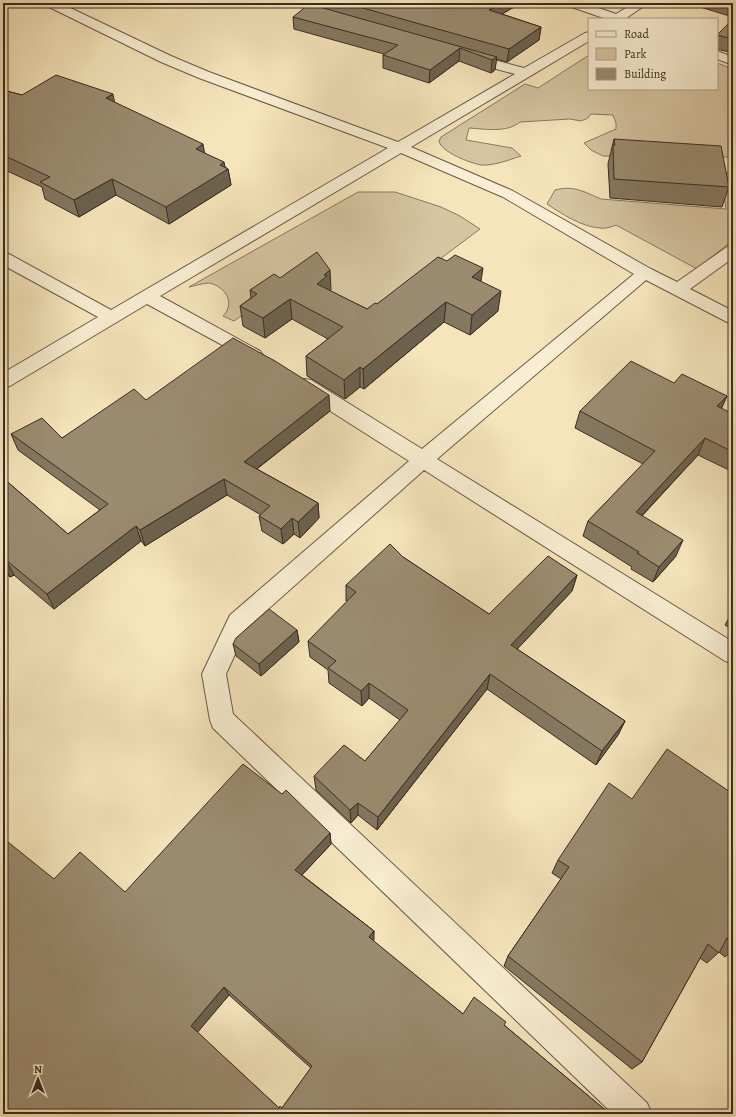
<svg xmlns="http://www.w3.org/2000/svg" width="736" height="1117" viewBox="0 0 736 1117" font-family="Alegreya,serif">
<rect width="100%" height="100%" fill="#f6e5bb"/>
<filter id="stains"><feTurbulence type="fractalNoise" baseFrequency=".005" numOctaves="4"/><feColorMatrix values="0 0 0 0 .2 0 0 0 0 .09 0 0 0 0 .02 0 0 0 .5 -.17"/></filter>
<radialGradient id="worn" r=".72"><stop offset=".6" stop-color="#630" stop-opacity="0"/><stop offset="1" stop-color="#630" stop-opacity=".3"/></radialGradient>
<path fill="#d6c5a1" stroke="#887861" d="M589 55V89H717V63L733 69V159L729 157 603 156 591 150 584 143 616 129V123L613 115 591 114 588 118 581 121 570 119 520 122C507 133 485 129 469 128L466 140 512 148 521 156C509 160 493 166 481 165 470 163 441 152 439 141L441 137 525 84 538 88Z
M733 171V240L697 269 616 225C611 227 605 229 600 228 582 227 562 214 547 204L555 190C573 185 585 192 601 199L726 209 721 174Z
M358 192H395L441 207 460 216 480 229 359 320 274 293 234 321 223 316C236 303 225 286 209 283 203 283 195 286 189 287Z"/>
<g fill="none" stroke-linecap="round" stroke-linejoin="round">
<defs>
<path id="minor" d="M45 3H60L171 56 209 72 398 142 515 74 463 60 462 57 463 54 468 53 524 68 585 33 589 32V41L411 147 513 191 651 269 677 282 727 247 733 245V258L690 289 733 311V324L727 322 646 280 437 459 733 642V664L725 661 424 470 247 628 226 674 233 714 647 1103 652 1114H613L213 728 210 720 202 674 230 615 409 461 297 390 295 385 297 380 304 379 311 380 422 449 634 274 503 197 401 153 160 296 260 351 263 355 260 359 254 361 248 359 147 304 10 386 3 387V373L98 317 3 265V253L9 254 111 310 388 148 199 78 161 62 47 6Z
M567 3H584L616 14 634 3H648L625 19H606L569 6Z
M717 51 733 57V65L717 59Z"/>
</defs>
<use href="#minor" stroke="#685a48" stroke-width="2"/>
<use href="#minor" fill="#f9eed3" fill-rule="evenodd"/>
</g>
<path fill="#857861" stroke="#392b21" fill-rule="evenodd" d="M195 3H212L207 6Z
M320 3H521L502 14 541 27 539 40 507 62 496 59 495 70 491 73 459 61 429 83 383 68V55L384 54 294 29 293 17 320 8Z
M687 3H733V17Z
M733 19V53L717 49V35Z
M3 90 22 95 114 102 205 153 225 167 228 169 231 185 169 224 116 195 79 217 45 199 42 187 3 169Z
M614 139 729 187 722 207 610 198 608 164Z
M280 278 331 290 330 291 367 309 377 304 481 281 498 311 470 335 444 322 364 389 360 387 345 399 307 376 306 356 328 339 292 319 265 338 243 326 240 306 251 298 250 290Z
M674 383 727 396 721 409 733 414V472L698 455 642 516 676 556 653 582 631 569 632 567 583 536 588 521 643 464 575 428 580 411Z
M146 400 330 411 257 469 318 503 319 518 300 538 294 534 283 544 262 531 259 516 261 515 227 495 145 546 141 541 54 609 14 575 10 577 3 571V478L68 534 100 510 18 450 11 434 62 438Z
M403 557 489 614 577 575 572 591 517 649 625 721 618 735 596 765 487 689 377 830 358 815 351 823 316 790 314 776 365 761 400 720 369 698 362 706 329 683 328 670 310 657 308 641 347 602 346 601V585Z
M733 611V630L725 625Z
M297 630 299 642 261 676 236 656 233 644Z
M733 794V950L725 957 719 952 707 963 700 958 642 1062 632 1069 504 966 508 956 561 879 552 873 558 860 632 799Z
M330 833 331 844 302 875 374 931 373 941 463 1014 504 1025 610 1114H3L54 879 125 892ZM229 995 311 1068 282 1108H279L197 1032Z"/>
<path fill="#6c624f" stroke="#392b21" d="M207 3H212L207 6Z
M501 3H521L488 22 489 10Z
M541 27 539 40 507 62 509 49Z
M460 48 459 61 429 83 430 70Z
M497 57 495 70 491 73 492 60Z
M113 94 116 110 106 98Z
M203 144 206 161 196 149Z
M224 162 226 171 228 169 231 185 169 224 166 207 220 165Z
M112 179 116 195 79 217 74 200Z
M483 268 480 288 472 277Z
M330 270 331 290 327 293 317 284 324 275Z
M501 291 498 311 470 335 472 315Z
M290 299 292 319 265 338 263 318Z
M446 302 444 322 364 389 363 369Z
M360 367V387L345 399 344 380Z
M329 395 330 411 246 477 244 462Z
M727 396 720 412 717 406Z
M705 438 698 455 630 528 636 512Z
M224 479 227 495 145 546 140 530Z
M318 503 319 518 300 538 298 522Z
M292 518 294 534 283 544 281 529Z
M136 526 141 541 54 609 47 594Z
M683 540 676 556 653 582 659 567Z
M6 560 14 575 10 577 3 564V562Z
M577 575 572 591 507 660 511 645Z
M297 630 299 642 261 676 259 664Z
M490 674 487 689 377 830 378 817Z
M369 683V698L362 706 361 691Z
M625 721 618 735 596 765 602 751Z
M358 803V815L351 823 350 810Z
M330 833 331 844 297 880 295 870Z
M374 931V940L369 947V937Z
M224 987 229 995 197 1033 191 1026Z"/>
<path fill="#9b8c71" stroke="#392b21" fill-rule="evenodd" d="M345 3H501L489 10 541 27 509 49Z
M309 4 497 57 492 60 460 48 430 70 383 55 398 45 293 17Z
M733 19V39L717 35Z
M56 75 113 94 106 98 203 144 196 149 224 162 220 165 228 169 166 207 112 179 74 200 40 182 50 177 3 155V90L22 95Z
M614 139 721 146 729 187 614 179 613 145H615Z
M317 252 330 270 324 275 327 276 317 284 367 309 375 303 377 304 438 257 447 261 455 255 483 268 472 277 501 291 472 315 446 302 363 369 360 367 344 380 306 356 343 327 290 299 263 318 240 306 257 294 250 290 274 274 280 278Z
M233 338 275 361 329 395 244 462 318 503 298 522 292 518 281 529 259 516 270 506 224 479 140 530 136 526 47 594 6 560 3 562V478L68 534 108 504 11 434 42 418 62 438 134 389 146 400Z
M631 361 674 383 682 374 727 396 717 406 733 414V452L705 438 636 512 683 540 659 567 637 553 639 552 588 521 655 451 580 411Z
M390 544 403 557 489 614 548 556 577 575 511 645 625 721 602 751 490 674 378 817 358 803 350 810 314 776 344 745 365 761 408 710 369 683 361 691 328 668 336 661 308 641 356 592 346 585Z
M269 609 297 630 259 664 233 644 236 638Z
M667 749 733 794V942L727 938 719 953 708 944 642 1062 508 956 569 867 558 860 609 783 632 799Z
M243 764 282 794 286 790 330 833 295 870 374 931 369 937 463 1014 474 997 506 1022 504 1025 610 1114H3V838L54 879 80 852 125 892ZM224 987 312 1066 282 1108 280 1106 279 1108 191 1026Z"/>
<rect width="736" height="1117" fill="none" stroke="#f6e5bb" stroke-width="16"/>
<rect x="4" y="4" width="728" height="1109" fill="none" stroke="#392b21" stroke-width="2"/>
<rect x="8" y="8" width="720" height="1101" fill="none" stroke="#392b21"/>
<rect x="588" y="18" width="130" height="72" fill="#f9eed3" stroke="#aca08c"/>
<rect x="596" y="31" width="20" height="6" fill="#f9eed3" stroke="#aca08c"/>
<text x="624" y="38" font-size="12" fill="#392b21">Road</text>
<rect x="596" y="48" width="20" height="12" fill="#d6c5a1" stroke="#aca08c"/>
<text x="624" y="58" font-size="12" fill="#392b21">Park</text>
<rect x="596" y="68" width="20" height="12" fill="#9b8c71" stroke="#aca08c"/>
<text x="624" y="78" font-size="12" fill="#392b21">Building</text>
<g transform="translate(38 1079)" stroke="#f9eed3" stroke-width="3" paint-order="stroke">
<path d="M0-3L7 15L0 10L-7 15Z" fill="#392b21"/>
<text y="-6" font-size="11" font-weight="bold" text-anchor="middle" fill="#392b21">N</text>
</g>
<rect width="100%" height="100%" filter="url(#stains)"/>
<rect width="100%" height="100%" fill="url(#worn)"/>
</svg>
